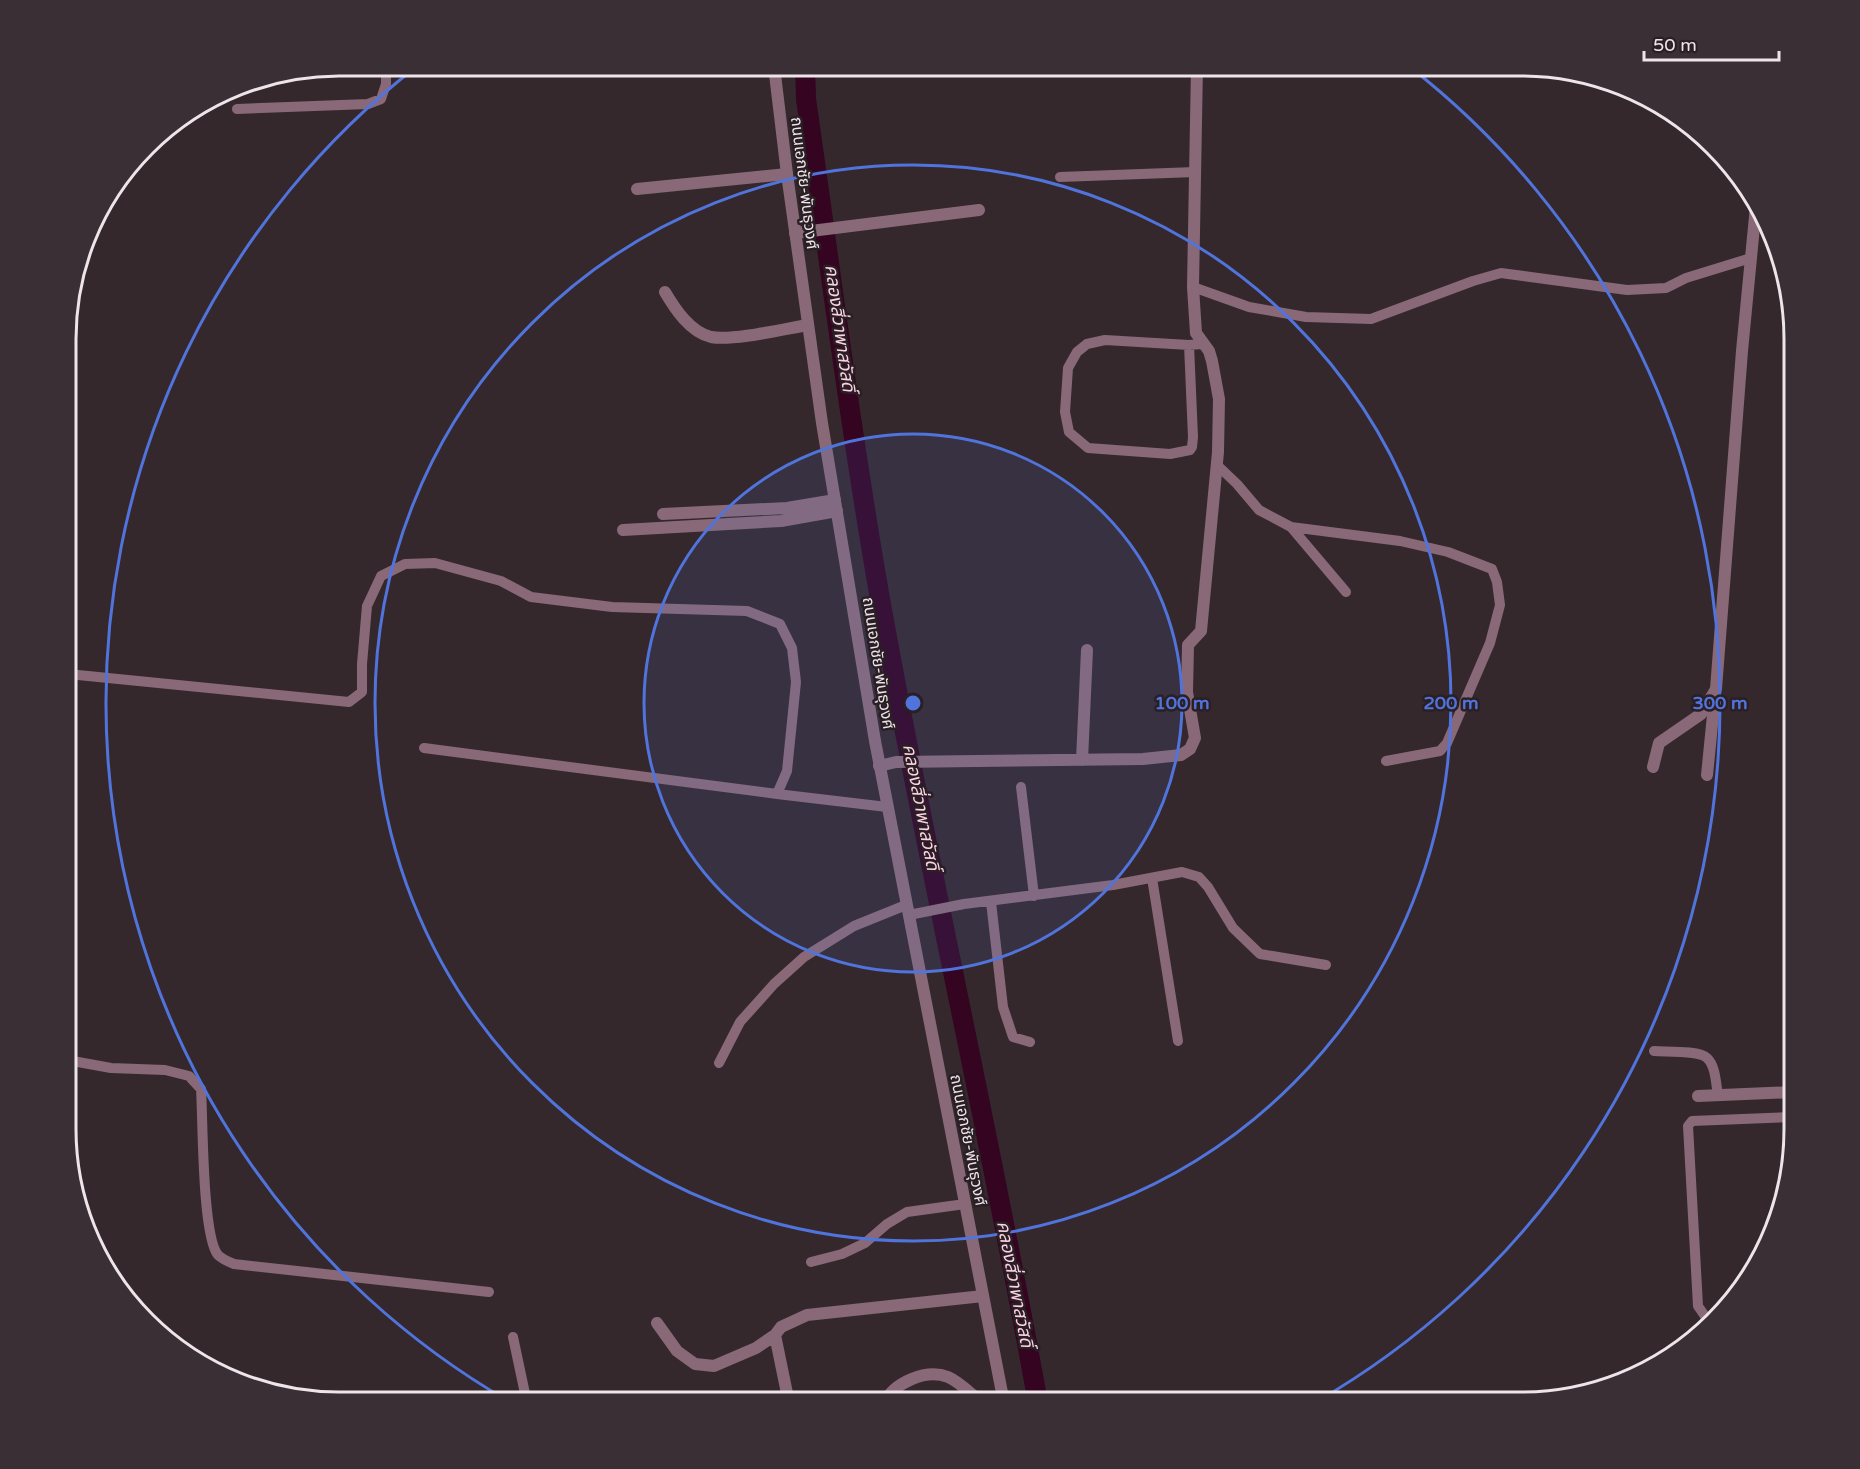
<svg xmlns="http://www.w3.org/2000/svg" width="1860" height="1469" viewBox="0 0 1860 1469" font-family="'Varela Round','Noto Sans Thai',sans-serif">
<rect width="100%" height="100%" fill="#34282d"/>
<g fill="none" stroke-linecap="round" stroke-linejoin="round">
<path stroke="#340420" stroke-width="20" d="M805 66 806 99C830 266 851 433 880 599 928 868 990 1134 1038 1403"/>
<path stroke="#896977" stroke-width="10" d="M1510 72 1511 67
M237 109 368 104 381 99 386 84V66
M1060 177 1195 172
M1193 287 1249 307 1306 317 1371 319 1473 281 1501 273 1627 290 1666 288 1686 278 1751 258
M1189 345 1193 437 1192 447 1190 450 1170 454 1088 448 1069 432 1065 412 1068 368 1077 352 1087 344 1105 340 1189 345 1202 344
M1216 464 1237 484 1259 510 1291 527 1346 592
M1291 527 1400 541 1448 552 1492 569 1497 582 1500 605 1490 643 1447 743 1440 751 1386 761
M68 674 349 702 362 692V664L367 606 381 576 405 564 435 563 501 581 531 597 612 607 747 611 780 624 792 648 796 682 787 771 777 794 887 807
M424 748 777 794
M1021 787 1034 896
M1152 878 1178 1041
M991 902 1003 1007 1013 1037 1030 1042
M909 915 964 904 1113 885 1182 872 1199 877 1208 887 1233 928 1260 954 1326 965
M1654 1051C1666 1052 1699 1050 1707 1058 1716 1066 1716 1085 1718 1096
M67 1060 111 1068 165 1070 189 1076 201 1089C203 1118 202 1236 218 1255 221 1258 229 1262 234 1264L489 1292
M719 1063 740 1022 774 984 804 957 854 926 906 905
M811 1262 842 1254 865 1243 887 1224 907 1212 965 1204
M1709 1322 1698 1306 1688 1126 1692 1121 1793 1117
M513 1337 527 1403"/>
<path stroke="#896977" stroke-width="12" d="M637 189 787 174
M795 233 979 210
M665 292C675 309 690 332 711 337 733 341 784 329 808 325
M663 514 787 508 835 500
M623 530 781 521 837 511
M1082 760 1087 650
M879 766 896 762 1143 759 1181 755 1190 749 1195 738 1187 692 1188 645 1201 631 1218 452 1219 399 1212 361 1209 351 1196 333 1193 287 1197 66
M1653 767 1659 743 1701 714 1716 689 1742 351 1756 206
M1707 775 1715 695
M1698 1096 1793 1092
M657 1323 677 1351 695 1364 714 1366 756 1348 775 1335
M789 1403 775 1335 781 1327 807 1315 983 1296
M884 1403C894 1383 926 1368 948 1377 960 1382 972 1395 982 1403"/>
<path stroke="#896977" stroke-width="12" d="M774 66 787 174 822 423 875 741 1004 1403"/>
</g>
<circle cx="913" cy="703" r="269" fill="#5174dc" fill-opacity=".12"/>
<g fill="none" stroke="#5174dc" stroke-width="3">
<circle cx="913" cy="703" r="269"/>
<circle cx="913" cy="703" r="538"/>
<path d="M510 1402A807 807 0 0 1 416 67M1410 67A807 807 0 0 1 1316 1402"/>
</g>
<g text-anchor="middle" stroke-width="5" stroke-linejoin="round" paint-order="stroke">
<g font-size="16" fill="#ede5e9" stroke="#2a1f24">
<text transform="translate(805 183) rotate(83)" y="6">ถนนเอกชัย-พันธุวงศ์</text>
<text transform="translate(879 663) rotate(81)" y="6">ถนนเอกชัย-พันธุวงศ์</text>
<text transform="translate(969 1140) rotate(79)" y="6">ถนนเอกชัย-พันธุวงศ์</text>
</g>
<g font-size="18" font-style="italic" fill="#fdd2e5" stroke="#2a1f24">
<text transform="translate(840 328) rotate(82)" y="6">คลองสี่วาพาสวัสดิ์</text>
<text transform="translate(921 807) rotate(79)" y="6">คลองสี่วาพาสวัสดิ์</text>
<text transform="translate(1015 1284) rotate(79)" y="6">คลองสี่วาพาสวัสดิ์</text>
</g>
</g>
<path d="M0 0H1860V1469H0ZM339 76H1521A263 263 0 0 1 1784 339V1129A263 263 0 0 1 1521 1392H339A263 263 0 0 1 76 1129V339A263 263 0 0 1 339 76Z" fill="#3a2f34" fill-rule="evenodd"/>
<path fill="none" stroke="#ede5e9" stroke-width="3" d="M339 76H1521A263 263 0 0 1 1784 339V1129A263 263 0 0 1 1521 1392H339A263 263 0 0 1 76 1129V339A263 263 0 0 1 339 76Z"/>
<circle cx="913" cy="703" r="9" fill="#5174dc" stroke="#2a1f24" stroke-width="3"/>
<g font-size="18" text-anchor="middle" font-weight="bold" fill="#5174dc" stroke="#2a1f24" stroke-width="5" stroke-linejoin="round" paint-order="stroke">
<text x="1182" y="709">100 m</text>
<text x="1451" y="709">200 m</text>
<text x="1720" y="709">300 m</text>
</g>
<path d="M1644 51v9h135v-9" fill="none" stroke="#ede5e9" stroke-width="3"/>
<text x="1653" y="51" font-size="18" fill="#ede5e9" stroke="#2a1f24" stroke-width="4.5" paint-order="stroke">50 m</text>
</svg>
